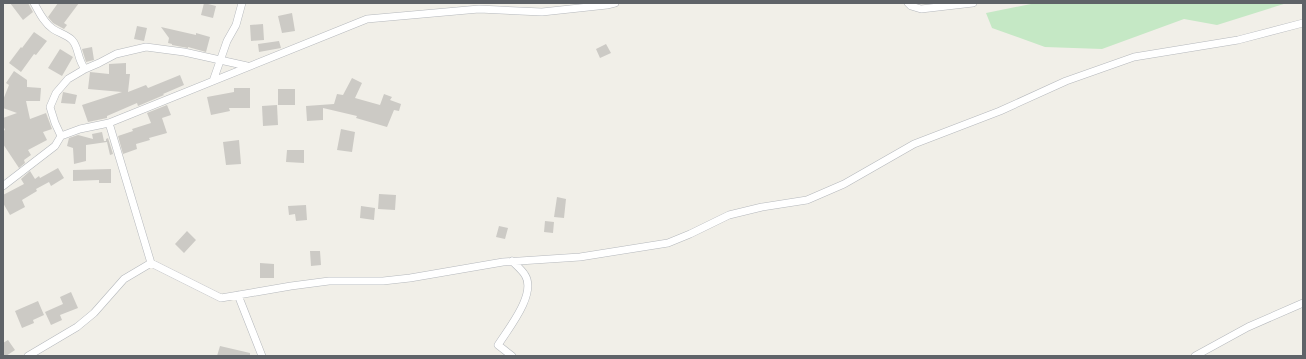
<svg xmlns="http://www.w3.org/2000/svg" width="1306" height="359" viewBox="0 0 1306 359" font-family="'Varela Round',sans-serif">
<rect width="100%" height="100%" fill="#f1efe8"/>
<path fill="#c5e8c5" d="M1036 3H1287L1217 25 1184 19 1102 49 1045 47 992 28 986 13Z"/>
<path fill="#cccac5" d="M10 3H28L33 12 23 20Z
M58 3H79L64 23 67 25 64 29 53 23 48 17Z
M204 3 216 6 213 18 201 15Z
M292 13 295 31 282 33 278 16Z
M263 24 264 40 251 41 250 25Z
M137 26 147 28 144 41 134 39Z
M161 27 196 35V33L210 37 206 52 188 47V48L172 45V44L168 43 169 38Z
M34 32 47 41 36 55 34 54 21 72 9 63 21 47 22 48Z
M279 41 281 48 259 52 258 44Z
M606 44 611 53 600 58 596 49Z
M92 47 94 60 86 62 82 49Z
M60 49 73 57 62 76 48 68Z
M126 63V74H130L128 92 146 85 148 88 180 75 184 85 163 94 164 95 138 106 137 103 107 116V118L88 122 82 105 122 92 88 89 90 72 109 74V64Z
M14 71 27 80V87L41 88 40 101H26L30 119 46 113 52 129 43 132 47 140 28 150 31 155 24 160 25 163 19 168 3 144V131L5 130 3 125V118L17 113 3 108V100L9 85 6 83Z
M352 78 362 83 355 98 380 105 384 94 392 97 390 100 401 104 399 111 394 110 387 127 356 118 357 116 323 108V120L307 121 306 106 334 104 337 94 343 95Z
M234 88H250V108H229L230 111 211 115 207 97 234 92Z
M278 89H295V105H278Z
M63 92 77 95 75 104 61 103Z
M167 105 171 115 162 118 167 133 149 138 150 140 136 144 137 149 123 154 118 136 133 131 132 129 151 123 147 113Z
M277 105 278 125 263 126 262 106Z
M341 129 355 132 352 152 337 150Z
M102 132 104 141H106V139L108 138 113 154 110 155 107 142 86 145V161L74 164 73 148 67 146 69 138 78 135 93 139 92 134Z
M239 140 241 164 226 165 223 142Z
M287 150H304V163L286 162Z
M58 168 64 178 51 186 49 182 36 189 37 191 22 200 25 207 10 215 3 203V195L24 184 21 179 30 171 35 179 39 176 40 178Z
M111 169V183H99V180L73 181V170Z
M379 194 396 195 395 210 378 209Z
M557 197 566 199 564 218 554 217Z
M306 205 307 220 296 221 295 214 289 215 288 206Z
M361 206 375 208 374 220 360 218Z
M545 221 554 222 553 233 544 232Z
M499 226 508 228 505 239 496 237Z
M187 231 196 240 184 253 175 244Z
M310 251H320L321 265 311 266Z
M260 263 274 264V278H260Z
M71 292 78 308 60 315 62 320 51 325 45 312 63 304 60 297Z
M38 301 44 315 33 320 34 323 22 328 15 311Z
M8 340 15 350 6 356H3V343Z
M220 346 250 353V356H217Z"/>
<g fill="none" stroke-linecap="round" stroke-linejoin="round">
<defs>
<path id="street" d="M34 3C39 12 44 23 53 29 59 33 67 35 72 40 79 47 77 59 85 69
M908 3 911 6 921 9 973 3
M213 81 227 41 236 25 242 3
M109 123 151 263 221 298 291 286 329 281H383L410 278 503 262 580 257 668 243 690 234 729 215 762 207 807 200 844 184 914 144 1000 111 1066 81 1134 57 1238 40 1303 23
M61 136 55 123 50 107 56 93 68 79 85 69 99 63 116 54 146 47 184 52 247 66
M3 186 55 146 61 136 80 129 109 123 367 19 479 9 542 12 607 5 615 3
M512 261C516 265 522 270 525 275 537 294 508 329 498 345L512 356
M238 295 262 356
M28 356 77 327 94 313 124 279 151 263
M1195 356 1248 327 1303 303"/>
</defs>
<use href="#street" stroke="#b5b8bc" stroke-width="8"/>
<use href="#street" stroke="#fff" stroke-width="7"/>
</g>
<rect width="1306" height="359" fill="none" stroke="#5f6368" stroke-width="8"/>
</svg>
